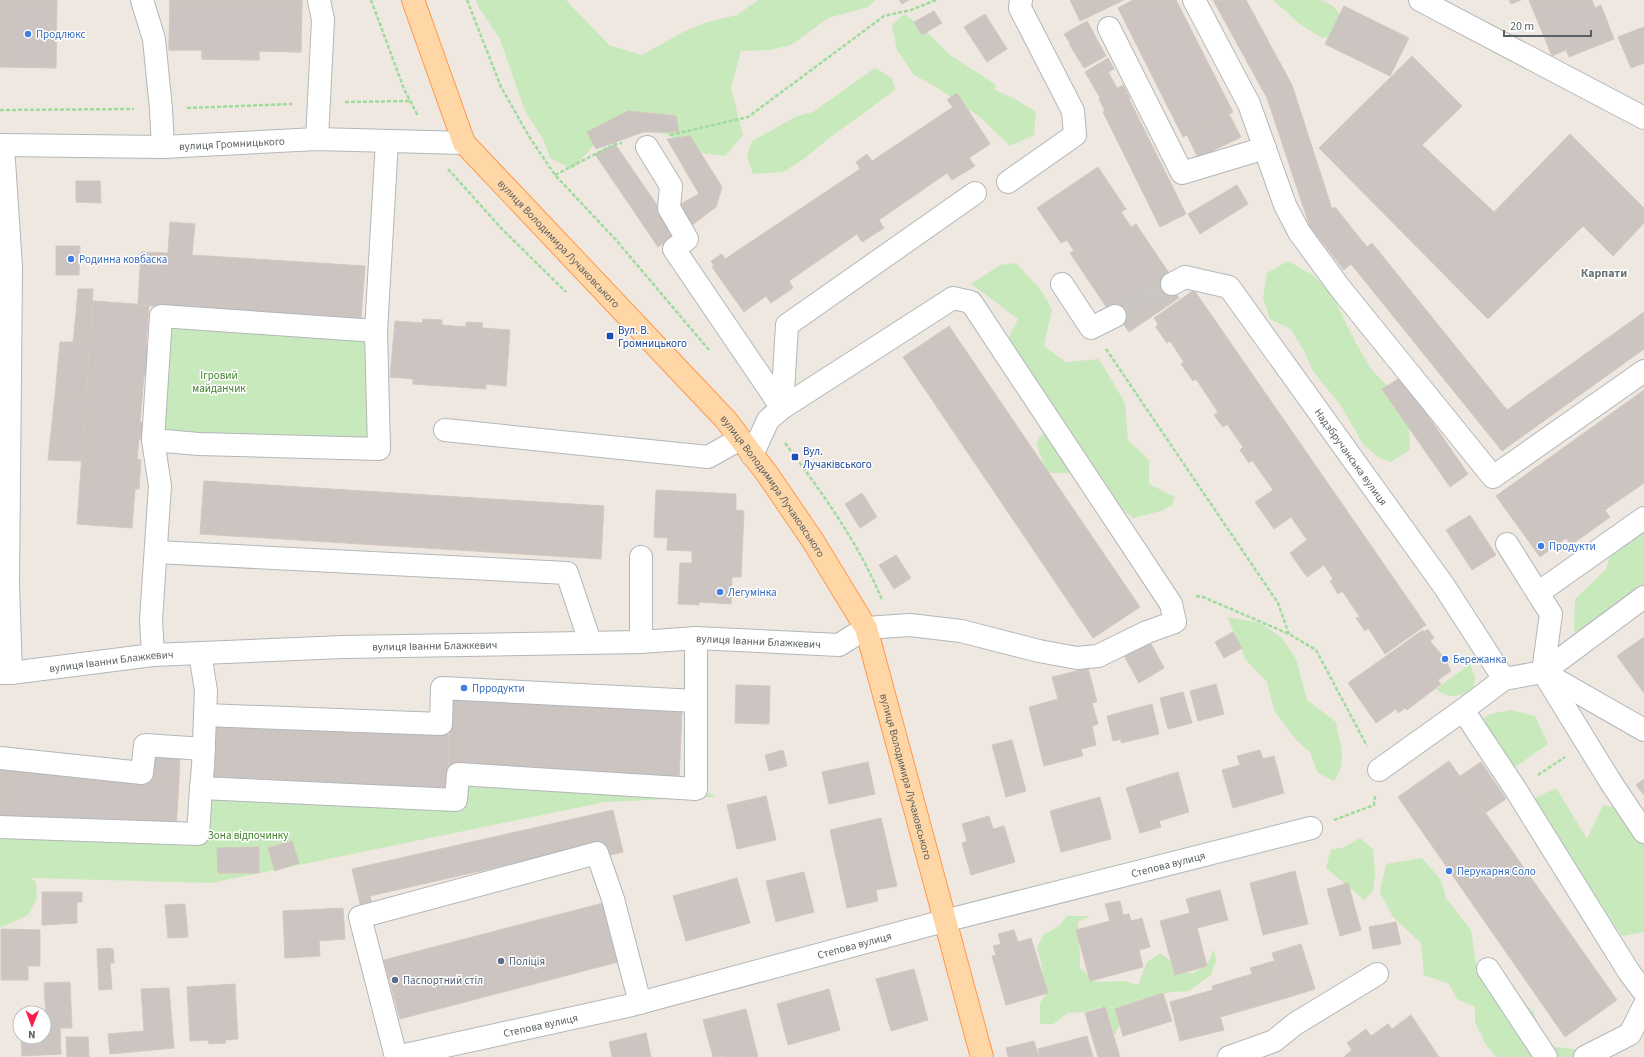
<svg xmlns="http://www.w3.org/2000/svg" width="1644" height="1057" viewBox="0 0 1644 1057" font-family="'Source Sans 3',sans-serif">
<rect width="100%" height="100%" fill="#efe8e1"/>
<path fill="#c8e9bb" d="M476 0H566L609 45 642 55 683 32 707 22 737 15 758 0H876L868 7 828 18 791 45 769 50 741 51 731 88 743 135 725 156 693 152 668 135 641 129H606L588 152 572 169 550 158 543 139 524 109 500 39 477 5Z
M1273 0H1321L1333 6 1350 27 1344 35 1322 38 1301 25Z
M904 14 919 24 950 55 995 84V90L1015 99 1036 112 1034 135 1010 146 981 118 936 87 914 75 897 50 892 25Z
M875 68 892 78 895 90 828 139 805 158 783 172 753 174 747 157 752 141 797 116 813 112Z
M1288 261 1314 276 1332 295 1358 347 1372 370 1408 407 1410 450 1391 462 1379 458 1363 444 1341 406 1313 371 1304 351 1291 329 1270 319 1263 298 1267 273Z
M1016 263 1040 289 1052 309 1044 346 1066 362 1099 359 1125 403 1128 440 1149 460V484L1175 497 1172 505 1161 511 1133 518 1079 473H1047L1036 443 1053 418 1015 354 1009 337 1018 319 971 284 1000 265Z
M166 324 366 341 367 441 158 432Z
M1644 529V605L1594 626 1574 632 1575 599 1606 569 1615 539Z
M1227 617 1260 623 1281 637 1296 659 1307 700 1336 722C1340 744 1348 762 1334 781L1318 773 1310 752 1295 739 1274 710 1267 682 1246 660Z
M1470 664 1475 677 1473 690C1459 697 1448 699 1436 689Z
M1511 710 1535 716 1548 744 1511 770 1478 722 1490 714Z
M460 782 710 793 715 797 605 802 211 883 31 878 36 882 37 898 28 915 0 928V832L206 835 209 794Z
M1556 788 1587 839 1603 805 1644 815V932L1622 936 1535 806V798Z
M1360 838 1373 849 1375 874 1373 891 1364 900 1326 868 1331 849 1342 848Z
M1422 858 1441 880 1446 898 1471 930 1476 964 1488 974 1508 987 1533 1011 1547 1046 1592 1051 1602 1057H1496L1486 1045 1475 1022V1007L1457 999 1449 984 1424 975 1421 943 1393 917 1380 892 1386 864Z
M1067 916H1090L1078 922 1080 959V968L1097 982 1125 981 1138 985 1147 962 1160 953C1173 961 1178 970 1193 974L1208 963 1214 949 1216 960 1211 975 1189 991 1172 992 1148 998 1119 1012V1026L1115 1035 1104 1019 1101 1007 1084 1012 1068 1013 1053 1024H1040V1003L1046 994 1041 963 1037 948 1043 935 1059 926Z"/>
<path fill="#ccc4c0" stroke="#d4c7bf" d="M0 0H57L56 68 0 67Z
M170 0H302L301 52 259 51V60L202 59V50H169Z
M170 0H302L301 52 259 51V60L202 59V50H169Z
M899 0H909L902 4Z
M1070 0H1124L1080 21Z
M1133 0H1176L1233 112 1183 137 1118 8Z
M1213 0H1246L1292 85 1332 209 1335 207 1367 247 1372 243 1507 410 1644 312V349L1502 451 1351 264 1344 270 1310 227 1267 98Z
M1509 0H1521L1511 4Z
M1529 0H1592L1595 8 1601 5 1614 39 1569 57 1566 50 1552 56Z
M1344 6 1409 38 1390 76 1325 44Z
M934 11 942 23 922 35 914 22Z
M985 14 1007 49 987 62 964 27Z
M1087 21 1106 56 1084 68 1069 44 1070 43 1064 34Z
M1644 27V63L1631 68 1618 37Z
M1412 56 1462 106 1422 145 1494 212 1570 134 1644 208V223L1613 256 1583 226 1488 319 1319 148Z
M1108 58 1114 69 1091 82 1085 72Z
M1108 72 1117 88 1100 98 1091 82Z
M1123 85 1130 98 1105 111 1099 99Z
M957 93 990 144 969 158 975 166 952 180 947 173 879 220 884 228 862 242 857 234 789 281 793 288 771 303 766 296 744 312 712 267 714 266 711 261 722 254 725 259 860 169 856 162 867 154 872 161 953 107 947 100Z
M1129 99 1186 214 1160 227 1103 112Z
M628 111 676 116 679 132H643L596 149 587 132Z
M1229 114 1241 137 1198 158 1187 135Z
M690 136 722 187 716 207 687 229 675 207 699 194 667 139Z
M615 144 677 234 658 247 595 154Z
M1098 167 1126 209 1121 212 1131 227 1136 224 1169 273 1164 276 1179 298 1129 332 1113 309 1109 311 1070 253 1074 251 1067 240 1061 243 1037 208Z
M76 181H100L101 203 76 202Z
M1237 185 1248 204 1200 234 1188 214Z
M170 222 195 224 192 255 365 266 361 319 138 305 141 252 168 253Z
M56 246H80L79 275H56Z
M78 289H93L92 314H76Z
M1194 290 1426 625 1385 654 1368 628 1365 631 1356 618 1360 617 1342 591 1338 594 1330 581 1333 579 1324 565 1307 577 1290 553 1307 540 1291 517 1274 529 1255 502 1273 490 1252 460 1249 463 1240 450 1243 447 1227 424 1223 427 1214 415 1218 412 1196 379 1193 381 1181 364 1184 362 1170 341 1167 343 1156 327 1158 324 1154 318Z
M93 301 149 305 146 345H150L148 376 144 375 140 422 143 423 142 440 139 439 137 459 141 460 139 489H135L132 528 77 524Z
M76 314H92L90 342H73Z
M423 319 442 320V325L466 327V322L483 323 482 328 510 330 506 386 486 384V389L413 384V379L390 377 395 321 422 323Z
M949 326 1140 607 1093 638 903 357Z
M60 342H90L86 397 55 395Z
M1401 377 1468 474 1450 487 1382 389Z
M1644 390V483L1605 510 1610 517 1571 545 1566 538 1540 557 1496 496Z
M55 395 86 397 82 461 48 460Z
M204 481 604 506 601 559 200 534Z
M656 490 736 494V510L744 511 741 577H732L731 604 699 602V605L678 604 680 563H692V551L667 550 668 538 654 537Z
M862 493 877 517 860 528 845 504Z
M1470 515 1496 555 1472 570 1446 530Z
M896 555 911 578 894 589 879 565Z
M1428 629 1434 638 1430 641 1445 659 1451 671 1438 680 1441 684 1407 710 1405 708 1398 713 1396 709 1376 723 1348 683 1423 630 1424 632Z
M1233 632 1242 648 1224 658 1215 642Z
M1644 637V693L1617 656Z
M1149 640 1164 668 1139 683 1123 654Z
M1088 668 1097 702 1092 703 1098 724 1092 726 1096 745 1081 749 1083 756 1044 766 1029 707 1058 699 1052 677Z
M1216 684 1224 714 1198 721 1190 691Z
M736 685 770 686 769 724 735 723Z
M1183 692 1192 723 1168 729 1160 698Z
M450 695 682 709 679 781 449 770Z
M1152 704 1159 734 1121 743V739L1113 741 1107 716Z
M214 725 449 735V770L452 797 211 781Z
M1012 740 1026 791 1006 797 992 745Z
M146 747 180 750 179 779 144 777Z
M783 750 787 766 769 771 765 755Z
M1260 750 1263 759 1274 756 1284 793 1233 808 1222 770 1240 765 1237 756Z
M1449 761 1617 1000 1565 1037 1398 797Z
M868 762 875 794 829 804 822 772Z
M1481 762 1506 799 1485 813 1460 776Z
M0 764 179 779 176 831 0 820Z
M1178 772 1189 812 1159 821 1161 827 1140 833 1126 788Z
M1644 779V795L1636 785Z
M766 796 776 840 737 849 727 805Z
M1100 797 1111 839 1061 852 1050 811Z
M613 810 623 852 602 857 599 844 370 896 373 906 361 908 352 869Z
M989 816 993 829 1004 826 1015 862 971 875 962 843 967 841 962 824Z
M881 818 897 886 876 890 878 901 847 908 830 830Z
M292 841 299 863 275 871 268 848Z
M259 847V873H218L217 848Z
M1295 871 1308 924 1263 935 1250 883Z
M804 872 814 912 776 922 766 881Z
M737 878 750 923 686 941 673 896Z
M1348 883 1361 930 1340 936 1327 889Z
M1220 890 1228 920 1197 928 1207 966 1175 975 1160 921 1190 913 1186 899Z
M42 892H82V902H77V923L42 925Z
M1120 901 1123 915 1129 914 1131 921 1142 918 1150 947 1139 950 1143 967 1090 981 1076 930 1110 921 1105 904Z
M603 903 618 962 400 1019 384 960Z
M185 904 188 937 168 938 165 905Z
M343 908 345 939 319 941 320 956 285 958 283 911Z
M1396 922 1401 944 1373 949 1369 927Z
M1 929 40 930V966H28V980H1Z
M1014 930 1018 942 1031 938 1048 993 1006 1005 992 956 996 955 993 946 1001 944 998 934Z
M1301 944 1315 989 1286 998 1272 953Z
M109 948 113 949 114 963H110L112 989 99 990 97 949Z
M1274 961 1286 998 1262 1005 1250 968Z
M914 969 928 1020 891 1031 876 979Z
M1252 974 1262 1005 1220 1017 1212 986Z
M70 982 72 1028H60L61 1054 22 1056 21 1037H44V1019H46L44 983Z
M235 984 238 1039 225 1040 226 1043 209 1044 208 1040 190 1041 187 987Z
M169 988 174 1048 110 1054 108 1034 144 1031 141 989Z
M829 989 840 1030 788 1045 777 1004Z
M1213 990 1224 1030 1180 1041 1170 1002Z
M1163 993 1172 1021 1123 1036 1115 1009Z
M1105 1007 1120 1057H1098L1085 1013Z
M746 1009 758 1057H724L723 1056 713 1057 703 1020Z
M1411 1015 1439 1057H1344L1352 1050 1347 1043 1366 1029 1371 1036 1388 1024 1392 1029Z
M646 1033 651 1057H612L609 1042Z
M1087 1036 1093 1057H1040L1038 1049Z
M66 1037H88L89 1057H67Z
M1034 1041 1039 1057H1008L1006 1048Z"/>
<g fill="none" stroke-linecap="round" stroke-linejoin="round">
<path stroke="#cac6c2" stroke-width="22" stroke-dasharray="22 11" stroke-linecap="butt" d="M1115 316 1172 284"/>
<defs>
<g id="minor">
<path d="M142 0 154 39 161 109 163 147"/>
<path d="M1194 0 1249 104 1285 205 1299 232 1340 288 1493 477 1644 371"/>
<path d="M1420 0 1644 118"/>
<path d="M1109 28 1182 173 1265 148"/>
<path d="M317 139 323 20 319 0"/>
<path id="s1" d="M0 145 163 147 317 139 464 143"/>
<path d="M3 146 11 267 8 585 11 673"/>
<path d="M647 147 671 186 669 208 687 239 674 249 782 408"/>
<path d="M1008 182 1075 135 1073 111 1020 8 1021 0"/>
<path d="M1062 284 1091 328 1115 316"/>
<path id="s2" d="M1172 284 1185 277 1229 287 1444 586 1504 679"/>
<path d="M782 408 787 325 975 193"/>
<path d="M445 430 708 457 740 439"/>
<path d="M153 440 161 316 376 331 387 141"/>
<path d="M1507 544 1551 614 1543 672 1610 781 1644 832"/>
<path d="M156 552 567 573 590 642"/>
<path d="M1538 593 1644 518"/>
<path d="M641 642V557"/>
<path d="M200 653 206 691 203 767 201 788 456 800 458 774 696 789V638"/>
<path d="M153 655 151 620 160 486 153 440 199 444 379 449 376 331"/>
<path id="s3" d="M0 673H11L153 655 343 647 641 642 696 638 839 645 866 628 910 625 961 631 1039 651 1077 658 1098 656 1147 632 1175 622 1171 604 971 302 953 298 782 408 768 420 752 455"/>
<path d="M1546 674 1644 730"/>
<path d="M1463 710 1516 790 1629 972 1644 992"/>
<path d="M205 715 441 724 442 688 696 701"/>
<path d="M0 758 142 773 145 745 204 749"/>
<path d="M1379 770 1463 710 1504 679 1543 672 1644 597"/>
<path d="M0 827 198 834 201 788"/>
<path d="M1488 969 1546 1057"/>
<path id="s4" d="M396 1057 632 1005 944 921 1311 828"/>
<path d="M396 1057 360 917 597 853 613 899 640 1003"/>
<path d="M1229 1057 1274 1041 1295 1024 1377 974"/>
<path d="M1585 1057 1630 1034 1644 1006"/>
</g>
<g id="major">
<path id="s5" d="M413 0 464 143 726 420 768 475 813 541 866 628 982 1057"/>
</g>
</defs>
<use href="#minor" stroke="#b2b7ba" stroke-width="24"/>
<use href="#major" stroke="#ff984a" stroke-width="24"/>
<path stroke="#9edc9d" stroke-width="2.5" stroke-dasharray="4 2" stroke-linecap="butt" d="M371 0 404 89 418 116
M467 0 501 87 530 138 555 175 616 240 709 350
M345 102 411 101
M187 108 292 104
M0 110 134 109
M670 135 748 117 884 16 911 10 936 0
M448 169 501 228 566 292
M555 175 615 144 622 143
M1106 349 1278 603 1289 634
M785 443C822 493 859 543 882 600
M1196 596 1203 597 1289 634 1316 650 1367 746
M1538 775 1565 757
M1334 820 1374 805 1375 796"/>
<use href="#minor" stroke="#fff" stroke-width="22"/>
<use href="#major" stroke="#ffd7a6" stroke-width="22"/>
</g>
<g fill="#3f7fe0" stroke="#fff" stroke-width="1.5">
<circle cx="28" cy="34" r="4"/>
<circle cx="71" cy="259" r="4"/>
<circle cx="1541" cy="546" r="4"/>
<circle cx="720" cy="592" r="4"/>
<circle cx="1445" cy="659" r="4"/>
<circle cx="464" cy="688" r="4"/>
<circle cx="1449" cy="871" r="4"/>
</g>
<g fill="#1a4fb4" stroke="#fff" stroke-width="1.5">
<rect x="606" y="332" width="8" height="8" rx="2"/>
<rect x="791" y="453" width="8" height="8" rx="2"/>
</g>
<g fill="#5c6f8a" stroke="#fff" stroke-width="1.5">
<circle cx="501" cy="961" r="4"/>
<circle cx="395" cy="980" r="4"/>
</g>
<g text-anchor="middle" stroke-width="3" stroke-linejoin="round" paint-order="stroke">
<g font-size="11" fill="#366cbe" stroke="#fff" text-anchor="start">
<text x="36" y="38">Продлюкс</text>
<text x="79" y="263">Родинна ковбаска</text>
<text x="1549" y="550">Продукти</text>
<text x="728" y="596">Легумінка</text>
<text x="1453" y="663">Бережанка</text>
<text x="472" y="692">Прродукти</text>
<text x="1457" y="875">Перукарня Соло</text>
</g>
<g font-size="11" fill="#5a6164" stroke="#fff">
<text dy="4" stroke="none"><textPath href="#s1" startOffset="232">вулиця Громницького</textPath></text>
<text dy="4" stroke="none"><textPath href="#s5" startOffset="290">вулиця Володимира Лучаковського</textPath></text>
<text dy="4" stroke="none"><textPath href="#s2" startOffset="269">Надзбручанська вулиця</textPath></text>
<text dy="4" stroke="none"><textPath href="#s5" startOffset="614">вулиця Володимира Лучаковського</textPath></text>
<text dy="4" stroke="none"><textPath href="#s3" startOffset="760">вулиця Іванни Блажкевич</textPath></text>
<text dy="4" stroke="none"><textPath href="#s3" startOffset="436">вулиця Іванни Блажкевич</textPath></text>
<text dy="4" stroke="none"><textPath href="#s3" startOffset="112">вулиця Іванни Блажкевич</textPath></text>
<text dy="4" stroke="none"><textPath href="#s5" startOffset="938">вулиця Володимира Лучаковського</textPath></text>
<text dy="4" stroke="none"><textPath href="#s4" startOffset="796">Степова вулиця</textPath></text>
<text dy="4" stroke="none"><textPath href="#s4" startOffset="472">Степова вулиця</textPath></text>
<text dy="4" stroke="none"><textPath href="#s4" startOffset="148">Степова вулиця</textPath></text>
</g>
<g font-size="11" fill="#164399" stroke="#fff" text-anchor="start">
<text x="618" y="334">Вул. В.<tspan x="618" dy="13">Громницького</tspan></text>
<text x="803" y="455">Вул.<tspan x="803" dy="13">Лучаківського</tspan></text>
</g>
<g font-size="11" fill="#40822b" stroke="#fff">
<text x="219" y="379">Ігровий<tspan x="219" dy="13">майданчик</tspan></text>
<text x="248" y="839">Зона відпочинку</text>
</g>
<g font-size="11" fill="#4e5e75" stroke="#fff" text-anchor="start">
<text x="509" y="965">Поліція</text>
<text x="403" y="984">Паспортний стіл</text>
</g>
<g font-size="12" font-weight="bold" fill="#6b7476" stroke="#fff">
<text x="1604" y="277">Карпати</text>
</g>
</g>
<g transform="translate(32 1025) rotate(181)"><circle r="19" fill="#ffffff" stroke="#bdc0c1"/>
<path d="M0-3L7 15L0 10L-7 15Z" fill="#fa1c4a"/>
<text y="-6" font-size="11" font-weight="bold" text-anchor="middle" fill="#5a6164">N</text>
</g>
<path d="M1504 30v6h87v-6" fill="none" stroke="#5a6164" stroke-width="2"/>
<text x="1510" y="30" font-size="12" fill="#5a6164" stroke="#ffffff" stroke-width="3" paint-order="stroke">20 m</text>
</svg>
